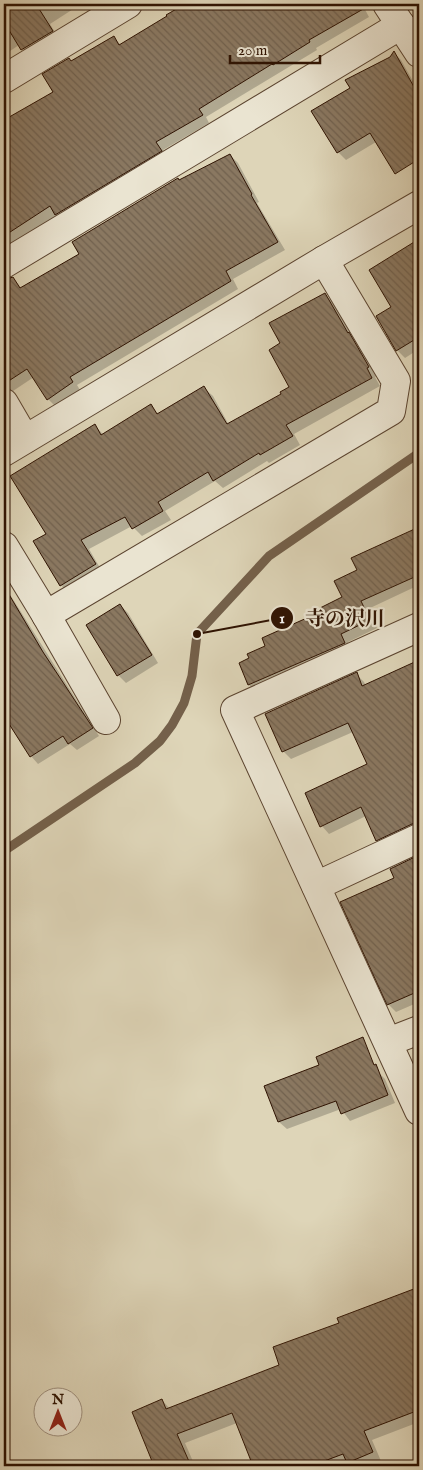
<svg xmlns="http://www.w3.org/2000/svg" width="423" height="1470" font-family="'IM FELL English','Noto Serif JP',serif">
<style>
.shadow{fill:#0003}
.lines{fill:none;stroke-linecap:round;stroke-linejoin:round}
.stream{stroke:#74604a;stroke-width:9}
.building{fill:url(#building-back-hatch);stroke:#2f1302}
.minor-casing{stroke:#5b4430;stroke-width:30}
.minor{stroke:#eae4d1;stroke-width:28}
.leader{fill:none;stroke:#2f1302;stroke-width:2}
.callout-dot{fill:#2f1302;stroke:#eae4d1;stroke-width:2}
.mark-label{font-size:15px;text-anchor:middle;font-weight:bold;fill:#fff}
.callout-label{font-size:20px;text-anchor:middle;font-weight:bold;fill:#2f1302;stroke:#eae4d1;stroke-width:4.5;stroke-linejoin:round;paint-order:stroke}
</style>
<defs>
<pattern id="building-back-hatch" width="6" height="6" patternUnits="userSpaceOnUse" patternTransform="scale(1.25)"><rect width="6" height="6" fill="#8a7861"/><path d="M-1 5l2 2M0 0l6 6M5-1l2 2" fill="none" stroke="#71614e"/></pattern>
</defs>
<rect width="100%" height="100%" fill="#ded5b8"/>
<filter id="stains"><feTurbulence type="fractalNoise" baseFrequency=".004" numOctaves="4"/><feColorMatrix values="0 0 0 0 .2 0 0 0 0 .09 0 0 0 0 .02 0 0 0 .5 -.17"/></filter>
<radialGradient id="worn" r=".72"><stop offset=".6" stop-color="#630" stop-opacity="0"/><stop offset="1" stop-color="#630" stop-opacity=".3"/></radialGradient>
<g class="shadow">
<path d="M4,4H81L50,24L59,39L29,57L19,45L4,55Z"/>
<path d="M187,4H362L369,17L316,48L317,50L206,117L209,123L163,150L168,159L64,222L57,215L6,247L4,244V118L6,121L55,92L72,62L114,38L121,45Z"/>
<path d="M394,53L401,60L418,90L412,93L419,105V129L395,167L376,142L346,160L338,152L351,88L391,58Z"/>
<path d="M230,155L238,163L259,202L257,203L285,250L233,279L238,289L77,385L80,390L56,407L48,399L34,377L4,397V285L14,279L22,289L81,255L180,182Z"/>
<path d="M419,234V349L405,358L397,350L393,308L418,242L415,237Z"/>
<path d="M325,294L333,303L353,338L357,342L377,376L375,377L380,386L294,434L300,445L269,463L267,461L223,488L215,481L165,511L171,520L142,536L132,526L89,549L103,573L69,594L61,585L47,534L95,426L104,435L150,406L159,414L204,388L213,396L229,425L283,394L291,387L282,344Z"/>
<path d="M418,529L419,531V585L368,609L377,628L348,642L352,651L257,693L249,685L240,664L251,658L266,646L344,598L358,570Z"/>
<path d="M4,585L99,736L77,750L70,744L38,764L31,756L4,714Z"/>
<path d="M120,605L128,613L158,663L126,683L118,675Z"/>
<path d="M419,661V832L385,848L378,840L366,816L329,834L322,826L368,764L353,732L291,759L283,751L356,674L364,682L366,686Z"/>
<path d="M419,856V1002L396,1012L388,1004L396,879L391,869Z"/>
<path d="M321,1066L377,1071L385,1079L395,1103L350,1121L341,1109L287,1129L279,1122L266,1086Z"/>
<path d="M419,1288V1422L372,1440L381,1461L369,1466H352L350,1463L342,1466H255L237,1423L185,1443L195,1466H156L133,1413L162,1400L170,1409L281,1366L340,1324L339,1319Z"/>
</g>
<g class="lines">
<path class="stream" d="M4,851L135,763L160,741L172,725L184,703L192,676L197,634L269,556L419,453"/>
</g>
<g class="building">
<path d="M4,4H36L53,31L21,50L4,22Z"/>
<path d="M185,4H372L309,40L310,42L273,65L272,64L199,109L203,115L156,142L162,151L55,215L50,206L4,236V120L53,92L42,74L69,58L71,61L114,36L119,45L167,16L166,15Z"/>
<path d="M394,51L419,96V159L395,174L370,133L337,153L311,111L350,88L345,80L390,57Z"/>
<path d="M230,154L252,194L251,195L278,242L226,271L231,281L70,377L73,382L47,400L27,369L4,384V280L13,277L20,288L79,254L72,242L178,178L179,180Z"/>
<path d="M419,239V337L396,351L376,316L391,307L369,270Z"/>
<path d="M325,293L348,333L349,332L369,367L367,368L372,378L286,425L293,436L260,455L259,453L213,481L208,472L158,502L163,511L132,529L125,517L81,540L96,564L60,586L33,541L46,534L10,476L95,424L101,435L151,404L157,414L204,386L227,424L281,394L280,392L289,387L269,350L280,343L269,323Z"/>
<path d="M419,527V575L361,601L370,620L341,634L345,643L248,685L239,663L249,658L247,654L265,646L262,638L318,613L316,610L342,597L334,581L357,570L351,558Z"/>
<path d="M4,586L43,652L93,728L68,744L63,736L30,757L4,716Z"/>
<path d="M120,604L152,655L117,676L86,625Z"/>
<path d="M419,660V823L412,824L376,841L361,807L320,827L305,793L367,764L348,723L282,752L265,714L357,672L362,686Z"/>
<path d="M419,855V991L387,1005L340,902L394,878L390,869Z"/>
<path d="M363,1037L374,1065L376,1064L388,1095L341,1114L336,1101L278,1122L264,1086L319,1065L316,1057Z"/>
<path d="M419,1287V1410L364,1431L373,1452L347,1463L343,1454L311,1466H253L232,1413L177,1434L191,1466H154L132,1412L162,1399L166,1409L279,1365L273,1347L339,1323L337,1318Z"/>
</g>
<g class="lines">
<defs>
<g id="minor">
<path d="M387,4L419,53"/>
<path d="M4,79L128,4"/>
<path d="M4,264L401,25"/>
<path d="M4,403L25,439"/>
<path d="M4,452L324,260L419,205"/>
<path d="M4,546L46,615L106,720"/>
<path d="M46,615L391,411L396,381L324,260"/>
<path d="M419,627L235,710L419,1111"/>
<path d="M316,886L419,838"/>
<path d="M388,1042L419,1030"/>
</g>
</defs>
<use href="#minor" class="minor-casing"/>
<use href="#minor" class="minor"/>
</g>
<path class="leader" d="M197 634L282 618"/>
<g class="callout-dot">
<circle cx="197" cy="634" r="5"/>
<circle cx="282" cy="618" r="12"/>
</g>
<g class="mark-label">
<text x="282" y="623">1</text>
</g>
<g class="callout-label">
<text x="345" y="625">寺の沢川</text>
</g>
<rect width="423" height="1470" fill="none" stroke="#ded5b8" stroke-width="20"/>
<rect x="5" y="5" width="413" height="1460" fill="none" stroke="#2f1302" stroke-width="2.5"/>
<rect x="10" y="10" width="403" height="1450" fill="none" stroke="#2f1302"/>
<g transform="translate(58 1412)"><circle r="24" fill="#eae4d1" stroke="#9f907e"/>
<path d="M0-4L9 19L0 12L-9 19Z" fill="#8f2418"/>
<text y="-8" font-size="14" font-weight="bold" text-anchor="middle" fill="#2f1302">N</text>
</g>
<path d="M230 55v8h90v-8" fill="none" stroke="#2f1302" stroke-width="2.5"/>
<text x="238" y="55" font-size="15" fill="#2f1302" stroke="#eae4d1" stroke-width="4" paint-order="stroke">20 m</text>
<rect width="100%" height="100%" filter="url(#stains)"/>
<rect width="100%" height="100%" fill="url(#worn)"/>
</svg>
